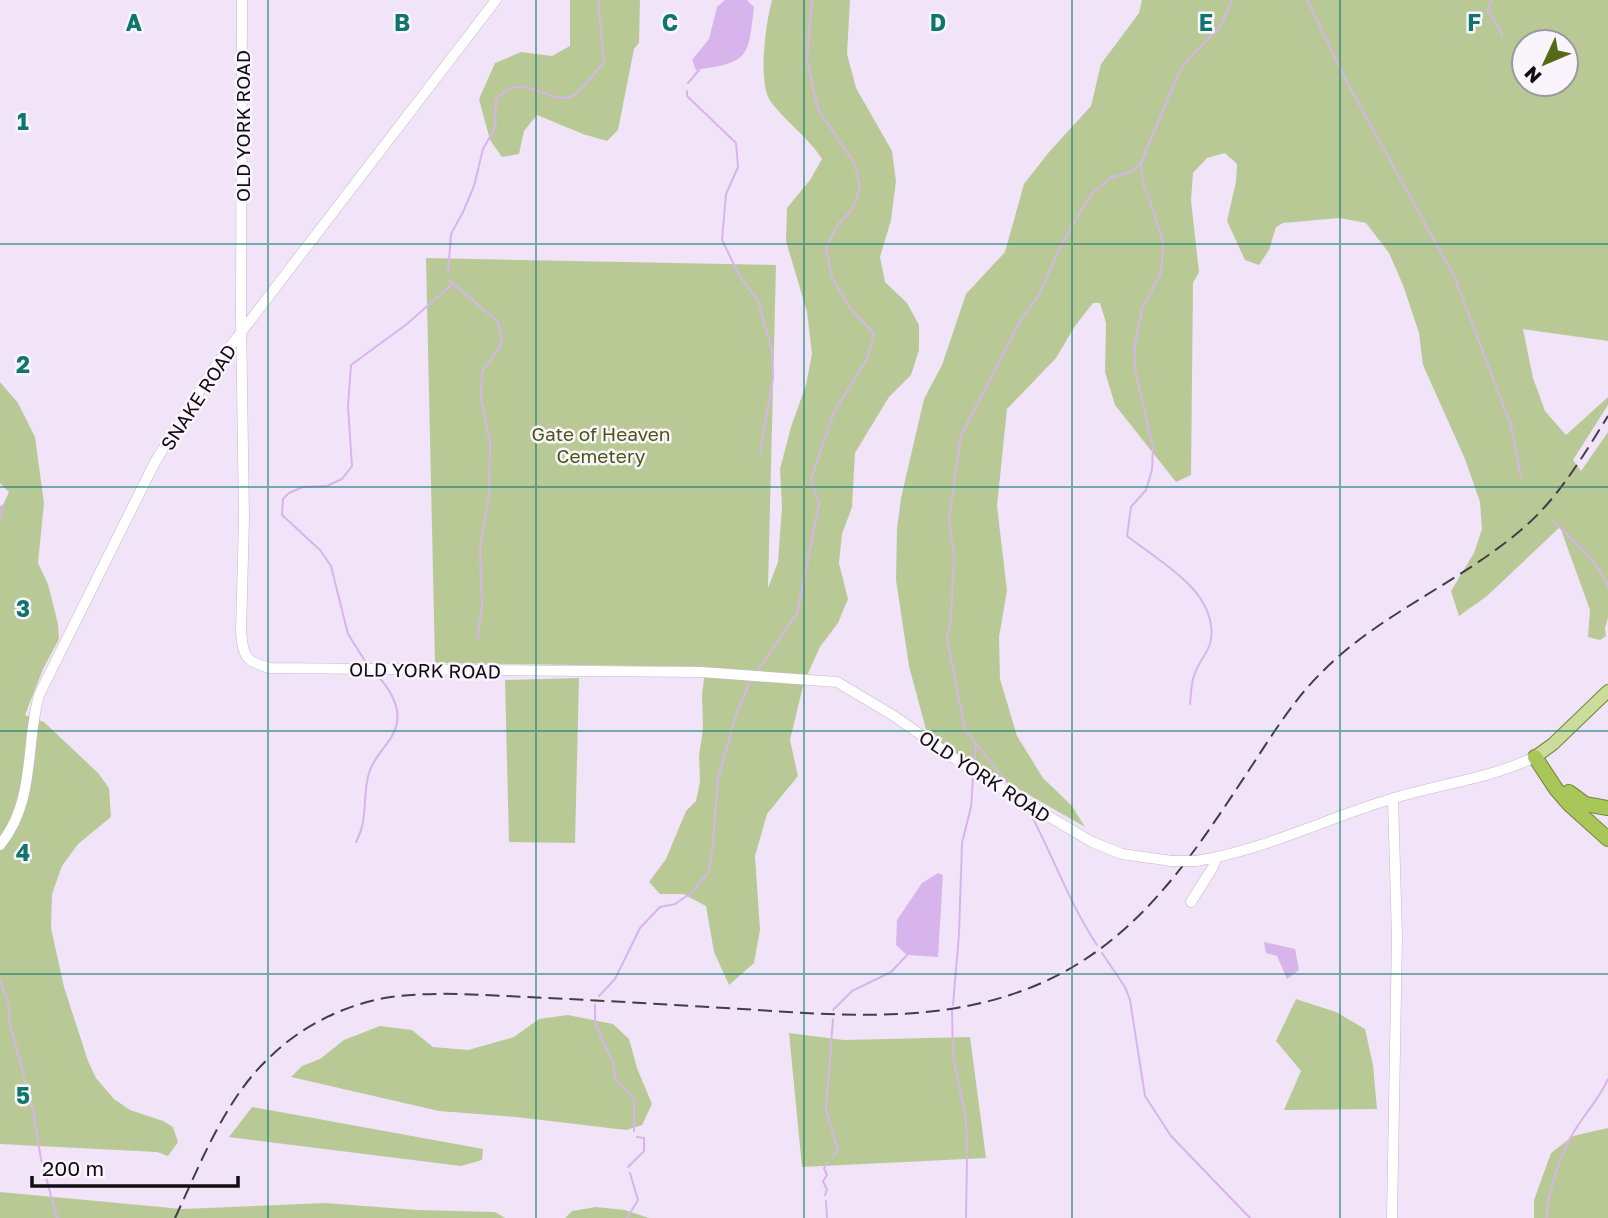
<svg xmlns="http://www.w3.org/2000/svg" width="1608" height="1218" font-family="'Golos Text',sans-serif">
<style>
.green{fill:#b9c996;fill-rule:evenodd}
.water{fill:#d8b4ec}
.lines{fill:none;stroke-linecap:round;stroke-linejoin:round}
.stream{stroke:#d8b4ec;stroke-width:2}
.minor-casing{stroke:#c5b8cc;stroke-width:11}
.major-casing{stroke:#748540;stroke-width:14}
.highway-casing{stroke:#748540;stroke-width:16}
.minor{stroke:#fff;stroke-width:10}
.major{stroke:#cbdd9b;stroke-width:12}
.highway{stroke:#a9c659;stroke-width:14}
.rail{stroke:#433d47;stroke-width:2;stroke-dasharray:14 7;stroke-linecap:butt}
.minor-bridge-casing{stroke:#c5b8cc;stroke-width:11;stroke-linecap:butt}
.minor-bridge{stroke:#fff;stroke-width:10}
.grid{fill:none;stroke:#0f766e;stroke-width:2;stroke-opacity:0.55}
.labels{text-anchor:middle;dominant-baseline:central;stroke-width:5;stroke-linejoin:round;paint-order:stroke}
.street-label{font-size:19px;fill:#110d13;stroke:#faf5fd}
.park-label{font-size:19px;fill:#485813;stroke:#faf5fd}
.grid-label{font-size:23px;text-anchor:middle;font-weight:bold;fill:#0f766e;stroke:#faf5fd;stroke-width:5;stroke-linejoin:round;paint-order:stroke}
</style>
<rect width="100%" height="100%" fill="#f1e4f9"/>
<g class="green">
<path d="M570,0H640L639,43L634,49L618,130L607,141L583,134L537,115L524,131L519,154L502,157L490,140L479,99L495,63L521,52L552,56L570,46Z"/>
<path d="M772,0H850L847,54L856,88L892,151L896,181L891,220L880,257L885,282L907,303L919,325V350L911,375L889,397L855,453L852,507L842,534L839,563L848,599L838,623L820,647L804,682L790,740L798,776L767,814L755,856L760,930L754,963L729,985L714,952L706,906L683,894H660L649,882L666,859L686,811L696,801L700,782L699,756L703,729L702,694L705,671L709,667L435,663L426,258L776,265L768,588L778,562L782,506L780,469L791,427L806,385L812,354L807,312L786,241L787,208L810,180L822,159C808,137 787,123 771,102C757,84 766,22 772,0Z"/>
<path d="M1142,0H1608V341L1523,329L1533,378L1545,411L1566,435L1608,397V405L1573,460L1581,471L1608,432V618L1605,628L1606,636L1600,640L1588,637L1590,610L1560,527L1487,596L1459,616L1451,591L1474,553L1482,529L1480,502L1465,459L1423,365L1419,333L1403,285L1389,253L1366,223L1340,218L1283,223L1276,227L1269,250L1259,265L1245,260L1227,221L1236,182L1237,164L1225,153L1207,158L1193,173L1191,200L1199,272L1193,283L1191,475L1176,482L1115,405L1105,372L1106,323L1100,303H1093L1075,326L1056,358L1007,409L997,506L1007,591L999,637L1000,679L1017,736L1043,778L1072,806L1085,827L928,737L909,666L896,580L897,529L901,498L924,399L942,365L966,294L1005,252L1024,184L1049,152L1091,106L1101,64L1139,13ZM1524,42H1566V84H1524Z"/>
<path d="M0,382L18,403L35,437L44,503L38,563L48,584L58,624L59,639L43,669L25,715L44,722L98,773L109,788L111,817L78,844L62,866L52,894L51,928L64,987L88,1061L96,1078L114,1099L130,1110L163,1121L173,1127L178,1142L168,1156L157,1152L0,1144V506L3,505L9,492L0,483Z"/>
<path d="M579,678L575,843L509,842L505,680Z"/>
<path d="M1296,999L1336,1012L1365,1029L1373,1065L1377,1109L1284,1110L1301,1071L1276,1041Z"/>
<path d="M568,1015L613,1024L629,1039L637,1068L652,1104L642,1125L626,1130L516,1117L439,1111L291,1077L302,1066L320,1059L344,1040L380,1026L412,1030L433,1047L468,1050L514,1037L539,1019Z"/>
<path d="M789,1033L844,1040L970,1037L986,1158L802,1167Z"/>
<path d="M252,1107L483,1149L482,1160L461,1166L229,1137Z"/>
<path d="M1608,1128V1218H1534V1200L1551,1153L1573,1136Z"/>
<path d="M0,1192L182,1209L325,1203L417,1210L495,1212L505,1218H0Z"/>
<path d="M596,1207L625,1210L649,1218H565L572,1211Z"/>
</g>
<g class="water">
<path d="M725,0H747L754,7C748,59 749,62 696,70L692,60L709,39L717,7Z"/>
<path d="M938,873L943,875L938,957L907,955L896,945L897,920L922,883Z"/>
<path d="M1264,942L1295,949L1299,970L1287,979L1277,956L1266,953Z"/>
</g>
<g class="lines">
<g class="stream">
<path d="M1307,0L1350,88L1455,278L1511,426L1521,477"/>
<path d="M1492,0L1487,10L1499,27L1502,36"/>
<path d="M688,83L699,70"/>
<path d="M687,91V96L736,143L738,167L726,194L722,240L740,277L758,301L772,351L773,379L760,453"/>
<path d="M1141,164L1143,185L1148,194L1163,242L1161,273L1142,309L1134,350L1135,369L1153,448L1152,470L1146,490L1131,507L1127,536C1160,562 1217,591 1211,639C1210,651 1199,661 1195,673C1191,682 1191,694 1190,704"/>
<path d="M448,273L451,234L463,212L474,186L483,149L495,128L496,99C527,67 548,109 574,95C583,90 597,70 604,62L598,0"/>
<path d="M449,280L498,322L502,338L499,348L482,372L481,398L490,443L489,494L480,550L482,603L478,637"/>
<path d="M0,519L3,505"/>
<path d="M1554,522C1574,541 1598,561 1608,587"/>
<path d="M367,664L348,634L331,566L320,550L282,515L283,499L289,493L303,487L327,486L342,479L352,466L348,407L351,365L407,324L452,284"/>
<path d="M758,670L797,613L819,504L811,479L834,412L867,359L874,334L850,308L832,278L826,247L839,223L852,210L860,188L855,164L819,111L813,88L807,59L812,0"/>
<path d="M974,765L976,744"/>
<path d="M1013,790L965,730L947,638L951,617L954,558L949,518L961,435L1022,318L1039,295L1060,248L1081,210L1093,193L1110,178L1131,172L1141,163L1178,74L1188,59L1221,26L1232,0"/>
<path d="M1028,809C1052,853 1069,903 1097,945"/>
<path d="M356,842C359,836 362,829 363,822C366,806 364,789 369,773C373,757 388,746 394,732C404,711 390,689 376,674"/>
<path d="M1102,953L1125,987L1130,1000L1145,1096L1171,1136L1250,1218"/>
<path d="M0,979L8,1002L10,1024L33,1111L41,1159L57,1218"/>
<path d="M599,996L615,979L640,928L660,907L675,904L691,893L708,873L712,852L718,779L735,718L750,681"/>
<path d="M595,1005V1023L613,1063L616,1080L634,1099V1131"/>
<path d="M953,1005L959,934L962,843L971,807L973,778"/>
<path d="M833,1010L852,991L891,972L907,955"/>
<path d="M952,1010L953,1056L966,1120L967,1151"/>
<path d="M833,1019L826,1110L838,1150L833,1156"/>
<path d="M628,1167L644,1151V1138L637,1137"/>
<path d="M825,1195L827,1190L823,1181L827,1175L824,1168L828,1162"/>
<path d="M826,1201L827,1218"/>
<path d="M627,1218L638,1200L630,1173"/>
<path d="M966,1218L967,1156"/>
<path d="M1547,1218C1546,1196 1563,1148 1575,1130C1586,1112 1600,1098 1608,1079"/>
</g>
<defs>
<g id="minor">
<path d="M242,0L241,316L244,519L241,631C243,656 245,662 270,668L701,672L837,682L894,716L974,772L1092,842L1122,854L1172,861"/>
<path d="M0,845C36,801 25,746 39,695L155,462L216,365L496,0"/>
<path d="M1196,861C1262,851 1327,818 1391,799C1439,784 1489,779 1535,757"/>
<path d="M1191,902L1213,867L1216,858"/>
<path d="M1392,1218L1397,937L1393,798"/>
</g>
<path id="major" d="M1535,757L1553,744L1608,691"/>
<g id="highway">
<path d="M1535,757L1556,789L1569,804L1608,839"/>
<path d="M1569,792L1585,804L1608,808"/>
</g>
</defs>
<use href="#minor" class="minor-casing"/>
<use href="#major" class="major-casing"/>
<use href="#highway" class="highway-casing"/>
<use href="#minor" class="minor"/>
<use href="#major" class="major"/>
<use href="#highway" class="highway"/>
<path class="rail" d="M175,1218C201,1163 225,1098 271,1056C303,1025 346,1004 391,997C435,991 481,995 526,997C598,1000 670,1005 742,1009C832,1015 923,1023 1010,995C1130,956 1187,864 1253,764C1274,732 1295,698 1323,671C1381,613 1459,583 1521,530C1558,499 1583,456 1608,416"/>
<defs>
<path id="minor-bridge" d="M1172,861H1196"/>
</defs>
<use href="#minor-bridge" class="minor-bridge-casing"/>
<use href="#minor-bridge" class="minor-bridge"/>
</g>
<path class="grid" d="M268,0V1218M536,0V1218M804,0V1218M1072,0V1218M1340,0V1218M0,244H1608M0,487H1608M0,731H1608M0,974H1608"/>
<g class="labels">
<g class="street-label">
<text transform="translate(242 126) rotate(-90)">OLD YORK ROAD</text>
<text transform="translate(198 397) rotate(-57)">SNAKE ROAD</text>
<text transform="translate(425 670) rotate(1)">OLD YORK ROAD</text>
<text transform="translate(985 776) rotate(33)">OLD YORK ROAD</text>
</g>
<g class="park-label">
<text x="601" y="433">Gate of Heaven<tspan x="601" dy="22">Cemetery</tspan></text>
</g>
</g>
<g class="grid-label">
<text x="134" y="31">A</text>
<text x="402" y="31">B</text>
<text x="670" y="31">C</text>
<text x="938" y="31">D</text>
<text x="1206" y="31">E</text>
<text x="1474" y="31">F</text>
<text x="23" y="130">1</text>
<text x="23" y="373">2</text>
<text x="23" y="617">3</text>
<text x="23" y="861">4</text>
<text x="23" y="1104">5</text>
</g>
<g transform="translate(1545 63) rotate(226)"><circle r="33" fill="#faf5fd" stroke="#9d989f" stroke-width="2"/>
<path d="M0-5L12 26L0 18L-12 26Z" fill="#566916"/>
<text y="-10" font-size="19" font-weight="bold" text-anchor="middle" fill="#110d13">N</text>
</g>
<path d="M32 1176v10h206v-10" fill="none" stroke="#110d13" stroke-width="3.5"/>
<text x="42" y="1176" font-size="21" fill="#110d13" stroke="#faf5fd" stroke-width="5" paint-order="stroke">200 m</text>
</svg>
